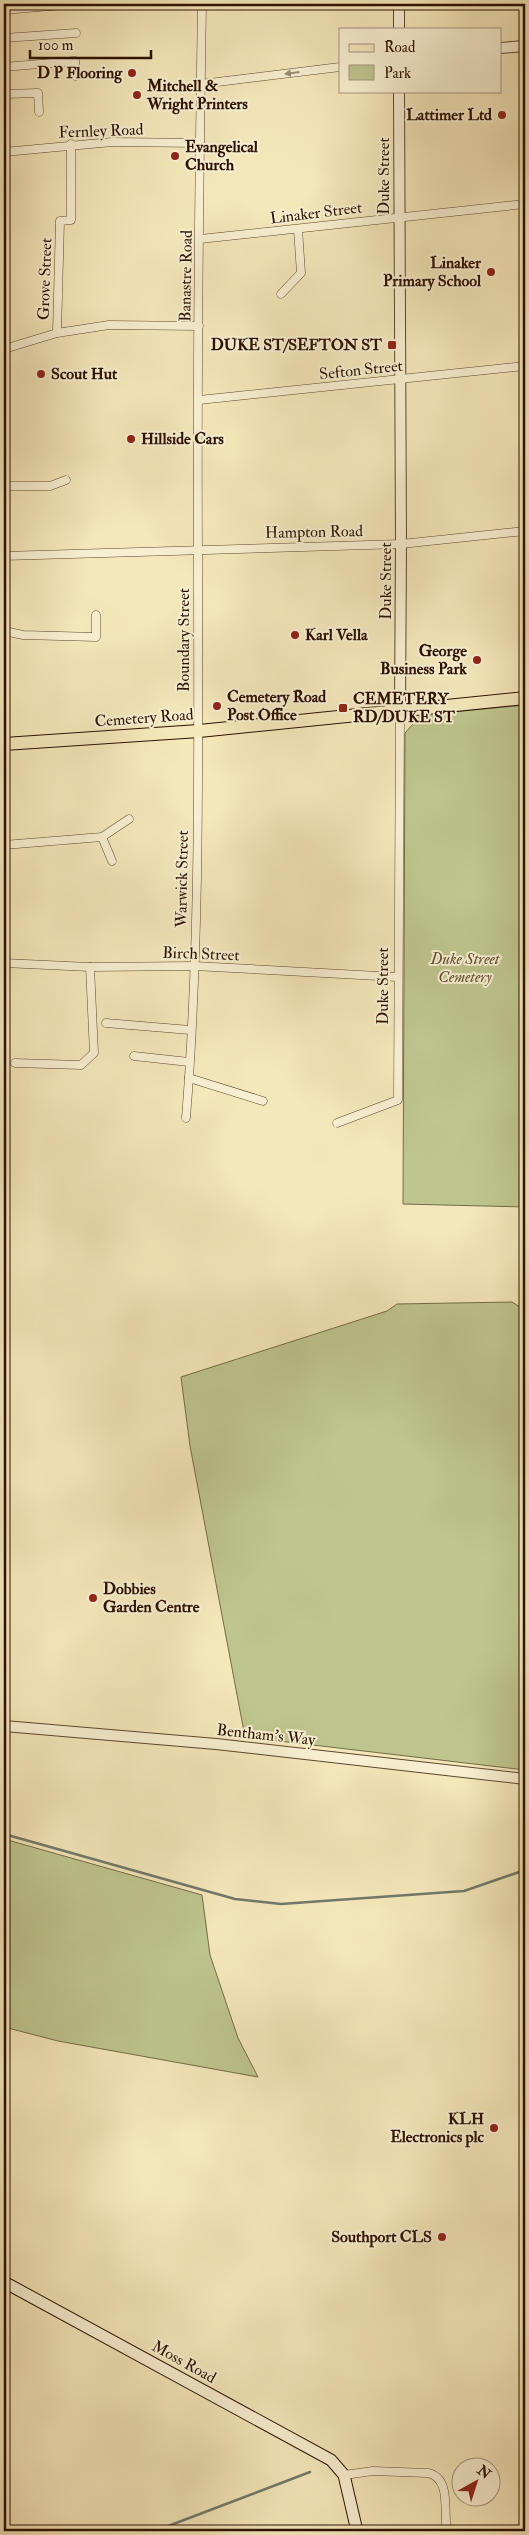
<svg xmlns="http://www.w3.org/2000/svg" width="529" height="2535" font-family="'IM FELL Double Pica',serif">
<style>
.green{fill:#bec58e;stroke:#756b47}
.lines{fill:none;stroke-linecap:round;stroke-linejoin:round}
.stream{stroke:#6f796b;stroke-width:2.5}
.minor-casing{stroke:#5e462e;stroke-width:9}
.tertiary-casing{stroke:#5e462e;stroke-width:12}
.secondary-casing{stroke:#2c1100;stroke-width:13}
.primary-casing{stroke:#2c1100;stroke-width:14}
.minor{stroke:#f8efd2;stroke-width:8}
.tertiary{stroke:#f8efd2;stroke-width:10}
.secondary{stroke:#f8efd2;stroke-width:11}
.primary{stroke:#f4e7ba;stroke-width:12}
.oneway{fill:#9c8b74}
.poi-dot{fill:#8f2418;stroke:#f8efd2;stroke-width:2}
.labels{text-anchor:middle;dominant-baseline:central;stroke-width:4;stroke-linejoin:round;paint-order:stroke}
.poi-label{font-size:16px;font-weight:bold;fill:#2c1100;stroke:#f8efd2;text-anchor:start}
.street-label{font-size:16px;fill:#2c1100;stroke:#f8efd2}
.park-label{font-size:16px;font-style:italic;fill:#5f5032;stroke:#f8efd2}
</style>
<rect width="100%" height="100%" fill="#f4e7ba"/>
<filter id="stains"><feTurbulence type="fractalNoise" baseFrequency=".004" numOctaves="4"/><feColorMatrix values="0 0 0 0 .2 0 0 0 0 .09 0 0 0 0 .02 0 0 0 .5 -.17"/></filter>
<radialGradient id="worn" r=".72"><stop offset=".6" stop-color="#630" stop-opacity="0"/><stop offset="1" stop-color="#630" stop-opacity=".3"/></radialGradient>
<g class="green">
<path d="M525,705V1207L403,1204L405,733L421,715Z"/>
<path d="M512,1302L525,1310V1770L245,1737L190,1446L181,1377L387,1311L397,1304Z"/>
<path d="M4,1839L202,1895L210,1955L238,2038L258,2077L58,2041L4,2027Z"/>
</g>
<g class="lines">
<g class="stream">
<path d="M4,1834L235,1899L281,1904L464,1891L525,1870"/>
<path d="M155,2531L310,2472"/>
</g>
<defs>
<g id="minor">
<path d="M4,10L74,4"/>
<path d="M4,38L76,33"/>
<path d="M4,67L75,61L76,76"/>
<path d="M201,84L340,67"/>
<path d="M4,94L38,93L39,112"/>
<path d="M4,152L112,142L200,143"/>
<path d="M200,239L525,204"/>
<path d="M281,294L301,273L298,229"/>
<path d="M57,333L60,221L71,220V144"/>
<path d="M4,349L57,333L109,325L199,326"/>
<path d="M199,400L525,366"/>
<path d="M4,486H50L66,480"/>
<path d="M4,556L401,544L525,531"/>
<path d="M4,631L23,635L96,637V615"/>
<path d="M102,837L112,861"/>
<path d="M4,845L102,837L129,819"/>
<path d="M4,963L90,967L194,966L397,977"/>
<path d="M106,1023L190,1030"/>
<path d="M134,1056L189,1062"/>
<path d="M15,1063L81,1065L94,1053L90,967"/>
<path d="M189,1078L263,1101"/>
<path d="M186,1118C201,931 198,741 198,553C197,370 199,187 202,4"/>
<path d="M337,1123L398,1100L400,712"/>
<path d="M344,2475L373,2471L428,2473C452,2478 443,2513 447,2531"/>
</g>
<g id="tertiary">
<path d="M399,29V4"/>
<path d="M500,48L525,46"/>
<path d="M399,91L401,544L400,712"/>
<path d="M4,1726L216,1744L525,1779"/>
</g>
<path id="secondary" d="M4,2282L331,2460L344,2475L357,2531"/>
<path id="primary" d="M4,744L199,731L525,698"/>
</defs>
<use href="#minor" class="minor-casing"/>
<use href="#tertiary" class="tertiary-casing"/>
<use href="#secondary" class="secondary-casing"/>
<use href="#primary" class="primary-casing"/>
<use href="#minor" class="minor"/>
<use href="#tertiary" class="tertiary"/>
<use href="#secondary" class="secondary"/>
<use href="#primary" class="primary"/>
</g>
<defs><path id="oneway-solid" d="M-6-.8H1V-3.2L6.5 0L1 3.2V.8H-6Z" transform="scale(1.25)"/></defs>
<use class="oneway" href="#oneway-solid" transform="translate(292 73) rotate(173)"/>
<g class="poi-dot">
<circle cx="132" cy="73" r="5"/>
<circle cx="137" cy="95" r="5"/>
<circle cx="502" cy="115" r="5"/>
<circle cx="175" cy="156" r="5"/>
<circle cx="491" cy="272" r="5"/>
<rect x="387" y="340" width="10" height="10" rx="2.5"/>
<circle cx="41" cy="374" r="5"/>
<circle cx="131" cy="439" r="5"/>
<circle cx="295" cy="635" r="5"/>
<circle cx="477" cy="660" r="5"/>
<circle cx="217" cy="706" r="5"/>
<rect x="338" y="703" width="10" height="10" rx="2.5"/>
<circle cx="93" cy="1598" r="5"/>
<circle cx="494" cy="2128" r="5"/>
<circle cx="442" cy="2237" r="5"/>
</g>
<g class="labels">
<g class="poi-label">
<text x="122" y="73" text-anchor="end">D P Flooring</text>
<text x="147" y="86">Mitchell &amp;<tspan x="147" dy="18">Wright Printers</tspan></text>
<text x="492" y="115" text-anchor="end">Lattimer Ltd</text>
<text x="185" y="147">Evangelical<tspan x="185" dy="18">Church</tspan></text>
<text x="481" y="263" text-anchor="end">Linaker<tspan x="481" dy="18">Primary School</tspan></text>
<text x="382" y="345" text-anchor="end">DUKE ST/SEFTON ST</text>
<text x="51" y="374">Scout Hut</text>
<text x="141" y="439">Hillside Cars</text>
<text x="305" y="635">Karl Vella</text>
<text x="467" y="651" text-anchor="end">George<tspan x="467" dy="18">Business Park</tspan></text>
<text x="227" y="697">Cemetery Road<tspan x="227" dy="18">Post Office</tspan></text>
<text x="353" y="699">CEMETERY<tspan x="353" dy="18">RD/DUKE ST</tspan></text>
<text x="103" y="1589">Dobbies<tspan x="103" dy="18">Garden Centre</tspan></text>
<text x="484" y="2119" text-anchor="end">KLH<tspan x="484" dy="18">Electronics plc</tspan></text>
<text x="432" y="2237" text-anchor="end">Southport CLS</text>
</g>
<g class="street-label">
<text transform="translate(101 131) rotate(-2)">Fernley Road</text>
<text transform="translate(384 176) rotate(-90)">Duke Street</text>
<text transform="translate(316 213) rotate(-7)">Linaker Street</text>
<text transform="translate(186 276) rotate(-89)">Banastre Road</text>
<text transform="translate(45 279) rotate(-88)">Grove Street</text>
<text transform="translate(361 370) rotate(-6)">Sefton Street</text>
<text transform="translate(314 532) rotate(-1)">Hampton Road</text>
<text transform="translate(386 581) rotate(-90)">Duke Street</text>
<text transform="translate(184 640) rotate(-90)">Boundary Street</text>
<text transform="translate(144 718) rotate(-4)">Cemetery Road</text>
<text transform="translate(182 879) rotate(-89)">Warwick Street</text>
<text transform="translate(201 954) rotate(2)">Birch Street</text>
<text transform="translate(383 986) rotate(-90)">Duke Street</text>
<text transform="translate(266 1735) rotate(6)">Bentham's Way</text>
<text transform="translate(184 2362) rotate(29)">Moss Road</text>
</g>
<g class="park-label">
<text x="465" y="959">Duke Street<tspan x="465" dy="18">Cemetery</tspan></text>
</g>
</g>
<rect width="529" height="2535" fill="none" stroke="#f4e7ba" stroke-width="20"/>
<rect x="5" y="5" width="519" height="2525" fill="none" stroke="#2c1100" stroke-width="2.5"/>
<rect x="10" y="10" width="509" height="2515" fill="none" stroke="#2c1100"/>
<rect x="339" y="28" width="162" height="65" fill="#f8efd2" stroke="#a6967e"/>
<rect x="349" y="44" width="25" height="8" fill="#f4e7ba" stroke="#a6967e"/>
<text x="384" y="52" font-size="15" fill="#2c1100">Road</text>
<rect x="349" y="65" width="25" height="15" fill="#bec58e" stroke="#a6967e"/>
<text x="384" y="78" font-size="15" fill="#2c1100">Park</text>
<g transform="translate(476 2482) rotate(39)"><circle r="24" fill="#f8efd2" stroke="#a6967e"/>
<path d="M0-4L9 19L0 12L-9 19Z" fill="#8f2418"/>
<text y="-8" font-size="14" font-weight="bold" text-anchor="middle" fill="#2c1100">N</text>
</g>
<path d="M30 50v8h121v-8" fill="none" stroke="#2c1100" stroke-width="2.5"/>
<text x="38" y="50" font-size="15" fill="#2c1100" stroke="#f8efd2" stroke-width="4" paint-order="stroke">100 m</text>
<rect width="100%" height="100%" filter="url(#stains)"/>
<rect width="100%" height="100%" fill="url(#worn)"/>
</svg>
